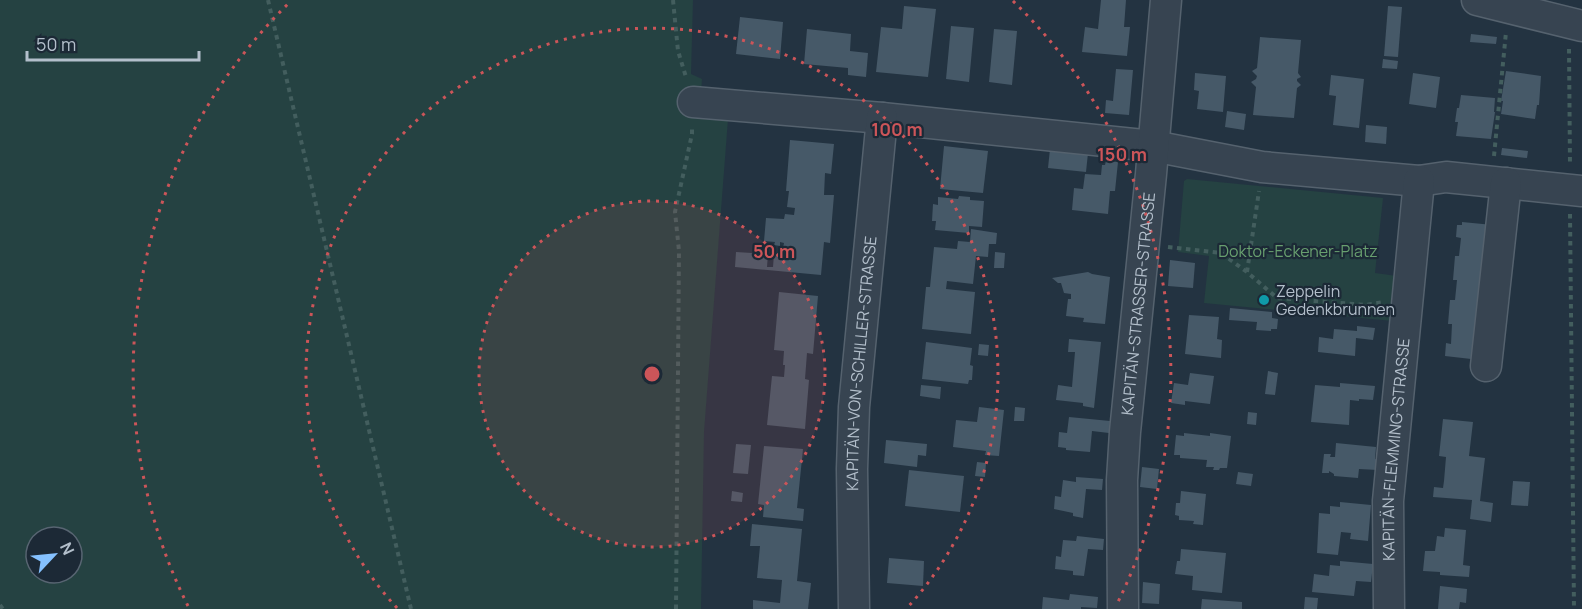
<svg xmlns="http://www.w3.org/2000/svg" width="1582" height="609" font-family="Manrope,sans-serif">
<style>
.green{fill:#254242;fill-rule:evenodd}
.building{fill:#465968}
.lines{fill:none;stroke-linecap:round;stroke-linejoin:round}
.minor-casing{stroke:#55626e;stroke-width:33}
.path{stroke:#435e5e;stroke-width:4;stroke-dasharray:4.5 4.5;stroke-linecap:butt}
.minor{stroke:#374451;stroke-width:30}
.ring{fill:none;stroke:#cc5559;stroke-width:3;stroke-dasharray:3 6}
.culture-dot{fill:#0f9aa8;stroke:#1c2936;stroke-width:2}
.labels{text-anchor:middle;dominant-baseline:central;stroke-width:4.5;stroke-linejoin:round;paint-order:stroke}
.park-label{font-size:16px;fill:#689f6f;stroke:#1c2936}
.poi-label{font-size:16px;fill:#b3bfcb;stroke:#1c2936;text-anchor:start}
.street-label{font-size:16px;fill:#b3bfcb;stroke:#1c2936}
.centre{fill:#cc5559;stroke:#1c2936;stroke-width:3}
.ring-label{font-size:18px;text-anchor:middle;font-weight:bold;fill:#cc5559;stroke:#1c2936;stroke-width:4.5;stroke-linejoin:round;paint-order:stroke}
</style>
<rect width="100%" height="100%" fill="#233341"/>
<g class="green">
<path d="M0,0H693L691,74L702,79L699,118L728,119L704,432L701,609H0ZM36,537H72V573H36Z"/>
<path d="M1187,179L1383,198L1375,273L1397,276L1393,321L1204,303L1209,256L1178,252L1184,181Z"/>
</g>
<g class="building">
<path d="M1101,0H1126L1124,27H1130L1127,56L1082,52L1085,27L1098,29Z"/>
<path d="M904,6L936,9L928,77L876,72L881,27L902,29Z"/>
<path d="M1388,6L1402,7L1398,57L1384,56Z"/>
<path d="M740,17L783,22L780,59L736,54Z"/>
<path d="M951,26L974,28L969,82L946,79Z"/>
<path d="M807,29L851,34L850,51L868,53L866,77L848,75V68L804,64Z"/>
<path d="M994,29L1017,31L1012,85L989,82Z"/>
<path d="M1471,34L1497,37L1496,44L1470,42Z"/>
<path d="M1260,37L1301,40L1298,73L1301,77L1297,79V81L1301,85L1297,88L1294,118L1253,115L1256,87L1251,82L1256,79L1257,76L1252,71L1257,68Z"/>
<path d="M1383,59L1398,61L1397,69L1382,68Z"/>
<path d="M1116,69L1133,70L1129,115L1105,113L1106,100L1113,101Z"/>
<path d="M1506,71L1541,76L1539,105H1537L1535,119L1501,114L1503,101H1501Z"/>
<path d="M1195,73L1226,76L1223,112L1197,109L1199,91L1194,90Z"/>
<path d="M1413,73L1440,77L1436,108L1409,104Z"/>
<path d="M1331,75L1364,79L1359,128L1333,125L1336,96L1329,95Z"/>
<path d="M1461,95L1495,98L1494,112H1495L1491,139L1456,136L1458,122H1455L1457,108H1459Z"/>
<path d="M1227,111L1246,114L1244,130L1225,127Z"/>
<path d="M1366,125L1387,127L1386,144L1365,142Z"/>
<path d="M790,140L834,144L831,174L825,173L824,195H834L830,243L824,242L821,275L735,267L736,252L768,254L767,267H773L774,254L782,255L784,243L780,242V246L774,245L775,242L764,241L766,218L784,219L785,214L794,215L795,208L787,207L789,191H786Z"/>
<path d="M944,146L988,151L983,193L940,189Z"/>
<path d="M1502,148L1528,151L1527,158L1501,155Z"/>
<path d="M1050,149L1088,153L1086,172L1048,168Z"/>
<path d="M1106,161L1118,162L1115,191H1110L1108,214L1072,210L1074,188L1083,189L1085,174L1101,175L1102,165H1105Z"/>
<path d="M959,196L970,197V200L984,201L982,227L969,226V233L935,230L936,221H932L933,204L938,205V197L958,199Z"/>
<path d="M1462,222L1493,225L1480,360L1445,356L1446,343L1451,344L1452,324H1448L1450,300H1455L1457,280H1453L1455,256H1459L1461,238L1456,237L1457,225H1462Z"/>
<path d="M971,229L997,233L996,244H989L988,257L976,256L973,284L947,281L946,289L975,292L971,334L922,329L926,287H930L934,247L957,249L958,241L970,242Z"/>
<path d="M995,252L1005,253L1004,268H994Z"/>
<path d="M1170,260L1195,263L1193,288L1168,286Z"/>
<path d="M1088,272L1092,274L1110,277L1105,324L1083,322L1084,318L1066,316L1068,299H1071V294L1064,293L1061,283H1058L1052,278Z"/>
<path d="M779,292L818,296L813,354L807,353L805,379L809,380L805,429L767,425L772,376L784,377L785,365H783L784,351L774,350Z"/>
<path d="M1230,308L1272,312V318L1278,319L1277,329H1271V331L1256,330L1257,322L1229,320Z"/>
<path d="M1189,315L1219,317L1217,339L1222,340L1221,358L1185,354Z"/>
<path d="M1357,326L1375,328L1373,340L1356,338L1355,356L1318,352L1319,337L1333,339L1334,329L1357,331Z"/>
<path d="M1069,339L1101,342L1094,408L1083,406V403L1056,400L1058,385L1072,387L1075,352H1068Z"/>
<path d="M926,342L972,348L970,365L973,366L972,380H969L968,384L922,379Z"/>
<path d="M979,344L989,345L988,356L978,355Z"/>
<path d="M1268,371L1278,373L1275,395L1265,394Z"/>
<path d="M1190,373L1214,376L1210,404L1185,401V405L1171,403L1174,383L1188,385Z"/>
<path d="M1340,383L1375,386L1373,400L1359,399V401L1350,400L1349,425L1311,422L1315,385L1340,387Z"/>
<path d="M921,385L941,387L940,399L920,396Z"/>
<path d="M979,407L1004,410L999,456L985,455L986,451L953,447L956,420L977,422Z"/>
<path d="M1015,407L1025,408L1024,421H1014Z"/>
<path d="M1248,412L1257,413L1256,425L1247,424Z"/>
<path d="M1069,417L1110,421L1109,433L1092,431L1090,452L1066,450V448L1058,447L1059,432L1067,433Z"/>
<path d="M1443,419L1473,422L1469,456L1485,458L1480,501L1493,503L1491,522L1470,519L1472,500L1433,497L1434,487L1443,488L1444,481L1446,457L1439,456Z"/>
<path d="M1184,433L1210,436V433L1231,436L1227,468H1220L1219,470H1213L1214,467H1206L1207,460L1180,458V455H1174L1176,435L1184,436Z"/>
<path d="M886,440L927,444L926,456L918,455L917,467L884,463Z"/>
<path d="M1336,443L1376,447L1375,459L1379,460L1378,470L1359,469L1358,478L1334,476V474L1329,471V473H1322L1324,454H1331L1330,457H1335Z"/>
<path d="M736,444L751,445L748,474L733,473Z"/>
<path d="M764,446L803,449L797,508L804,509L803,521L763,517L764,505L758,504Z"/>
<path d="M977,462L986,463L985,477L975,476Z"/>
<path d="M1142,467L1159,469L1157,489L1140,487Z"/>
<path d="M909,470L964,476L960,512L905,506Z"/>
<path d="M1238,472L1253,474L1251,486L1236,484Z"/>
<path d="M1076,477L1103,479L1102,490L1086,489L1083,518L1073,516V513L1054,509L1055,496L1061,497L1063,480L1076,482Z"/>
<path d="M1513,481L1530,482L1528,506L1511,505Z"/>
<path d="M732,491L743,493L742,502L731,501Z"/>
<path d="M1181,491L1206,494L1203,525L1193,524L1194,521L1179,520V516L1175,515L1176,503H1180Z"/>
<path d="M1340,502L1371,505L1368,541L1350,539L1351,533L1341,532L1338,555L1317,553L1319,513L1330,514V506L1340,507Z"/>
<path d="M752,524L802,529L797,581L811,583L808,609H753V600L780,603L782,580L757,578L760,546H750Z"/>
<path d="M1445,528L1466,530L1463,565L1470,566L1469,577L1440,575V572L1423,571L1425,551H1435L1437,536L1444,537Z"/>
<path d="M1077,536L1104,539L1103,550L1088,549L1084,576L1073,575V571L1055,569L1056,556L1061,557L1063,540L1076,541Z"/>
<path d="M1181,549L1226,553L1222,593L1192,590L1193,576L1175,574L1177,561H1180Z"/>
<path d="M889,558L924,561L923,586L887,583Z"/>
<path d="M1340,561L1373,564L1371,582L1356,581L1354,596L1312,592L1314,574L1329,576L1330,565L1340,566Z"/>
<path d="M1143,582L1160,584L1159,604L1142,603Z"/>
<path d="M1440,586L1467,589L1466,603L1460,602L1459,609H1438Z"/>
<path d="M1070,594L1098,597L1097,608L1081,607V609H1042L1043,597L1069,600Z"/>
<path d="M1305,597L1318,598L1317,609H1304Z"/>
<path d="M1202,599L1242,602V609H1201Z"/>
</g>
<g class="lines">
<defs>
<g id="minor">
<path d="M1477,0L1582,26"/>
<path d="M693,102L882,118L1153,146L1262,167L1419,181L1446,177L1582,191"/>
<path d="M1486,366L1506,183"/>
<path id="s1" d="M854,609L852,469L854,407L882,118"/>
<path id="s2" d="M1123,609L1122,480L1125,432L1151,174L1166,0"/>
<path id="s3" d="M1389,609L1388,501L1419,181"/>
</g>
</defs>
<use href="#minor" class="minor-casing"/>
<g class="path">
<path d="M268,0L411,609"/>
<path d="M673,0L678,51L686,77"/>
<path d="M1569,49L1570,164"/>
<path d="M1494,156L1506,32"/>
<path d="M1570,214L1574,609"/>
<path d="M1168,247L1221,253L1247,272L1277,298L1366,305L1383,302"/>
<path d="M1247,272L1259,191"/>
<path d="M0,605L3,609"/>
<path d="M676,609L679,251L675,212L692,134V126"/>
</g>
<use href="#minor" class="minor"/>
</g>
<circle cx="652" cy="374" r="173" fill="#cc5559" fill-opacity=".12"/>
<g class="ring">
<circle cx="652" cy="374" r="173"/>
<path d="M397 608A346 346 0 1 1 907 608"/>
<path d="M188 606A519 519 0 0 1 291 1M1013 1A519 519 0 0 1 1116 606"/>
</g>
<circle class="culture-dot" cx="1264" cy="300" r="6"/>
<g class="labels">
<g class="park-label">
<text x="1298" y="251">Doktor-Eckener-Platz</text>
</g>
<g class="poi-label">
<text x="1276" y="291">Zeppelin<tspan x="1276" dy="18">Gedenkbrunnen</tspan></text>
</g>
<g class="street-label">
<text stroke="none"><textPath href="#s2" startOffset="306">KAPITÄN-STRASSER-STRASSE</textPath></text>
<text stroke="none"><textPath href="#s1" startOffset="246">KAPITÄN-VON-SCHILLER-STRASSE</textPath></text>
<text stroke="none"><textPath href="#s3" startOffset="160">KAPITÄN-FLEMMING-STRASSE</textPath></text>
</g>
</g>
<circle cx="652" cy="374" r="9" class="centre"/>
<g class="ring-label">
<text x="897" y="136">100 m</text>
<text x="1122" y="161">150 m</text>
<text x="774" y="258">50 m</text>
</g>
<g transform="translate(54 555) rotate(64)"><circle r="28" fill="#1c2936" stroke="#586572" stroke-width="1.5"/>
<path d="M0-4.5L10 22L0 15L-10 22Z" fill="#85c1ff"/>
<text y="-9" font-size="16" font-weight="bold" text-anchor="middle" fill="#b3bfcb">N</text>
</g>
<path d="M27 51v9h172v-9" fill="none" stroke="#b3bfcb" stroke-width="3"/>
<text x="36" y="51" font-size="18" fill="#b3bfcb" stroke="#1c2936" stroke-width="4.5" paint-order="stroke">50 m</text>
</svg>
